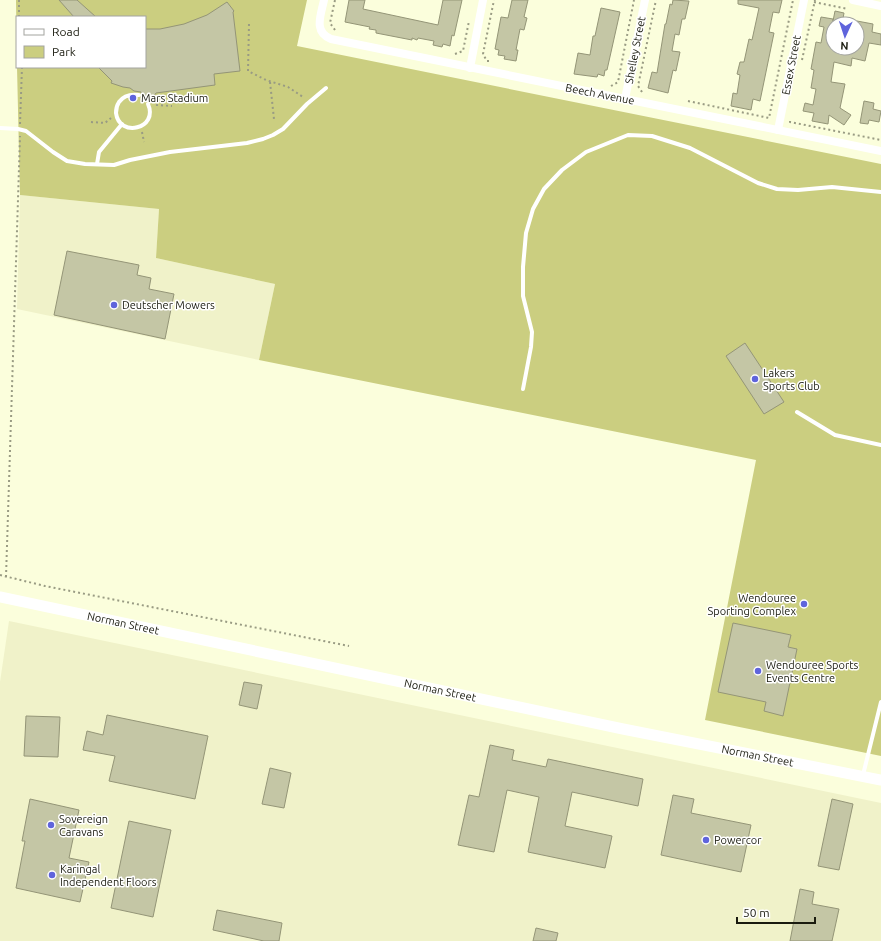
<svg xmlns="http://www.w3.org/2000/svg" width="881" height="941" font-family="Ubuntu,sans-serif">
<style>
.built{fill:#f0f2c9}
.green{fill:#cbce80}
.building{fill:#c4c6a5;stroke:#949577}
.lines{fill:none;stroke-linecap:round;stroke-linejoin:round}
.path{stroke:#999b83;stroke-width:2;stroke-dasharray:2 3;stroke-linecap:butt}
.service{stroke:#fff;stroke-width:4}
.minor{stroke:#fff;stroke-width:8}
.secondary{stroke:#fff;stroke-width:11}
.poi-dot{fill:#5f64dc;stroke:#fff;stroke-width:1.5}
.labels{text-anchor:middle;dominant-baseline:central;stroke-width:3;stroke-linejoin:round;paint-order:stroke}
.street-label{font-size:11px;fill:#1a1b0f;stroke:#fff}
.poi-label{font-size:11px;fill:#1a1b0f;stroke:#fff;text-anchor:start}
</style>
<rect width="100%" height="100%" fill="#fbfedc"/>
<g class="built">
<path d="M20,195L159,209L156,258L275,284L259,360L17,309Z"/>
<path d="M9,621L881,803V941H0V682Z"/>
</g>
<path class="green" d="M16,0H307L297,46L881,164V756L705,720L756,460L259,360L275,284L156,258L159,209L20,195L17,67H145V17H17V64Z"/>
<g class="building">
<path d="M59,0H77L96,17H74Z"/>
<path d="M349,0H365L363,9L438,25L443,0H462L454,36L452,35L450,46L443,44L442,47L433,45L434,41L418,38L417,40L412,38V40L376,33V30L369,29L370,27L345,22Z"/>
<path d="M512,0H528L524,17L527,18L524,30L520,29L516,50H518L516,61L504,59L505,56L498,55L499,50L495,49L501,17L508,18Z"/>
<path d="M673,0L689,1L685,19H682L679,35L675,34L672,51L680,52L676,71L673,70L668,93L648,88L652,72L657,73L665,24H666L670,4L672,5Z"/>
<path d="M738,0H782L779,13L773,12L769,32L774,33L760,101L753,99L751,110L731,106L733,93L737,94L740,75L737,74L740,62H744L749,39L752,40L759,8L738,4Z"/>
<path d="M227,2L234,11L233,12L240,71L214,74L215,85L156,93L150,101H146L141,98L142,95L141,92L134,91L130,88L123,87L111,83L112,81L98,67H145V29H160L184,24L207,15Z"/>
<path d="M601,8L620,12L607,70H605L604,76L598,74L597,77L574,74L578,53L590,55L593,36H595Z"/>
<path d="M835,11L844,13L842,24H833V48H857L859,32L857,31V21L873,24L872,32L881,34V45L869,43L865,61L852,58L851,66L834,62L831,82L845,84L840,108L851,115L844,125L829,115L828,124L812,121L814,113L803,111L805,103L813,105L816,89L811,88L814,70L811,69L816,42L821,43L824,27L819,26L821,17L833,19V21Z"/>
<path d="M864,101L874,103L873,109L881,111L879,122L869,120L868,124L860,123Z"/>
<path d="M67,251L139,265L137,275L151,278L149,289L174,294L165,339L54,315Z"/>
<path d="M745,343L784,402L764,414L726,356Z"/>
<path d="M733,623L791,635L788,647L797,649L783,716L764,711L766,702L718,692Z"/>
<path d="M244,682L262,685L257,709L239,705Z"/>
<path d="M107,715L208,736L195,799L109,781L115,756L83,750L87,731L103,735Z"/>
<path d="M26,716L60,717L58,757L24,756Z"/>
<path d="M490,745L514,750L512,760L546,767L548,759L643,779L638,806L572,792L565,826L612,836L605,868L528,852L539,797L507,790L494,852L458,845L469,795L479,797Z"/>
<path d="M270,768L291,773L284,808L262,804Z"/>
<path d="M673,795L694,799L691,813L751,825L741,872L661,855Z"/>
<path d="M30,799L79,810L69,858L89,862L80,902L16,888L25,841H22Z"/>
<path d="M832,799L853,804L839,870L818,866Z"/>
<path d="M129,821L171,830L153,917L111,908Z"/>
<path d="M800,889L814,892L812,904L839,909L832,941H790Z"/>
<path d="M217,910L282,923L279,941H264L213,930Z"/>
<path d="M536,928L558,933L556,941H533Z"/>
</g>
<g class="lines">
<g class="path">
<path d="M19,0V17"/>
<path d="M814,2L848,9"/>
<path d="M249,24L248,71L266,80L288,87L303,97"/>
<path d="M335,30L330,23L335,0"/>
<path d="M455,54L463,51L469,21"/>
<path d="M802,60L815,0"/>
<path d="M489,61H487L483,54L494,0"/>
<path d="M270,82L274,119"/>
<path d="M611,86L618,82L634,0"/>
<path d="M642,92L638,86L656,0"/>
<path d="M688,101L769,118L793,0"/>
<path d="M156,105L172,106"/>
<path d="M790,121V122L881,140"/>
<path d="M91,122L105,123L111,118"/>
<path d="M20,124L22,67"/>
<path d="M142,132L144,142"/>
<path d="M0,575L45,586L349,646"/>
<path d="M6,577L20,136"/>
</g>
<g class="service">
<path d="M139,95C131,94 124,95 119,102C117,105 116,109 116,113C119,138 159,129 148,104"/>
<path d="M0,128L18,129L26,131L53,152L67,161L85,164L114,165L130,160L170,152L247,143L263,139L273,135L283,129L307,104L326,88"/>
<path d="M97,164L99,152L122,124"/>
<path d="M523,389L531,347L532,332L523,296V267L526,233L533,209L544,189L562,170L586,152L628,135L652,136L690,148L758,183L777,189L798,190L832,187L881,192"/>
<path d="M797,412L835,435L881,445"/>
<path d="M863,775L881,702"/>
</g>
<g class="minor">
<path d="M324,0C321,15 313,32 331,39L881,151"/>
<path d="M853,0L881,6"/>
<path d="M470,68L483,0"/>
<path d="M625,99L645,0"/>
<path d="M778,130L804,0"/>
</g>
<path class="secondary" id="s1" d="M0,597L623,729L881,780"/>
</g>
<g class="poi-dot">
<circle cx="133" cy="98" r="4"/>
<circle cx="114" cy="305" r="4"/>
<circle cx="755" cy="379" r="4"/>
<circle cx="804" cy="604" r="4"/>
<circle cx="758" cy="671" r="4"/>
<circle cx="51" cy="825" r="4"/>
<circle cx="706" cy="840" r="4"/>
<circle cx="52" cy="875" r="4"/>
</g>
<g class="labels">
<g class="street-label">
<text transform="translate(635 50) rotate(-79)">Shelley Street</text>
<text transform="translate(791 65) rotate(-79)">Essex Street</text>
<text transform="translate(600 94) rotate(11)">Beech Avenue</text>
<text stroke="none"><textPath href="#s1" startOffset="126">Norman Street</textPath></text>
<text stroke="none"><textPath href="#s1" startOffset="450">Norman Street</textPath></text>
<text stroke="none"><textPath href="#s1" startOffset="774">Norman Street</textPath></text>
</g>
<g class="poi-label">
<text x="141" y="98">Mars Stadium</text>
<text x="122" y="305">Deutscher Mowers</text>
<text x="763" y="373">Lakers<tspan x="763" dy="13">Sports Club</tspan></text>
<text x="796" y="598" text-anchor="end">Wendouree<tspan x="796" dy="13">Sporting Complex</tspan></text>
<text x="766" y="665">Wendouree Sports<tspan x="766" dy="13">Events Centre</tspan></text>
<text x="59" y="819">Sovereign<tspan x="59" dy="13">Caravans</tspan></text>
<text x="714" y="840">Powercor</text>
<text x="60" y="869">Karingal<tspan x="60" dy="13">Independent Floors</tspan></text>
</g>
</g>
<rect x="16" y="16" width="130" height="52" fill="#ffffff" stroke="#a3a49f"/>
<rect x="24" y="29" width="20" height="6" fill="#ffffff" stroke="#a3a49f"/>
<text x="52" y="36" font-size="12" fill="#1a1b0f">Road</text>
<rect x="24" y="46" width="20" height="12" fill="#cbce80" stroke="#a3a49f"/>
<text x="52" y="56" font-size="12" fill="#1a1b0f">Park</text>
<g transform="translate(845 36) rotate(183)"><circle r="19" fill="#ffffff" stroke="#a3a49f"/>
<path d="M0-3L7 15L0 10L-7 15Z" fill="#5f64dc"/>
<text y="-6" font-size="11" font-weight="bold" text-anchor="middle" fill="#1a1b0f">N</text>
</g>
<path d="M737 917v6h78v-6" fill="none" stroke="#1a1b0f" stroke-width="2"/>
<text x="743" y="917" font-size="12" fill="#1a1b0f" stroke="#ffffff" stroke-width="3" paint-order="stroke">50 m</text>
</svg>
